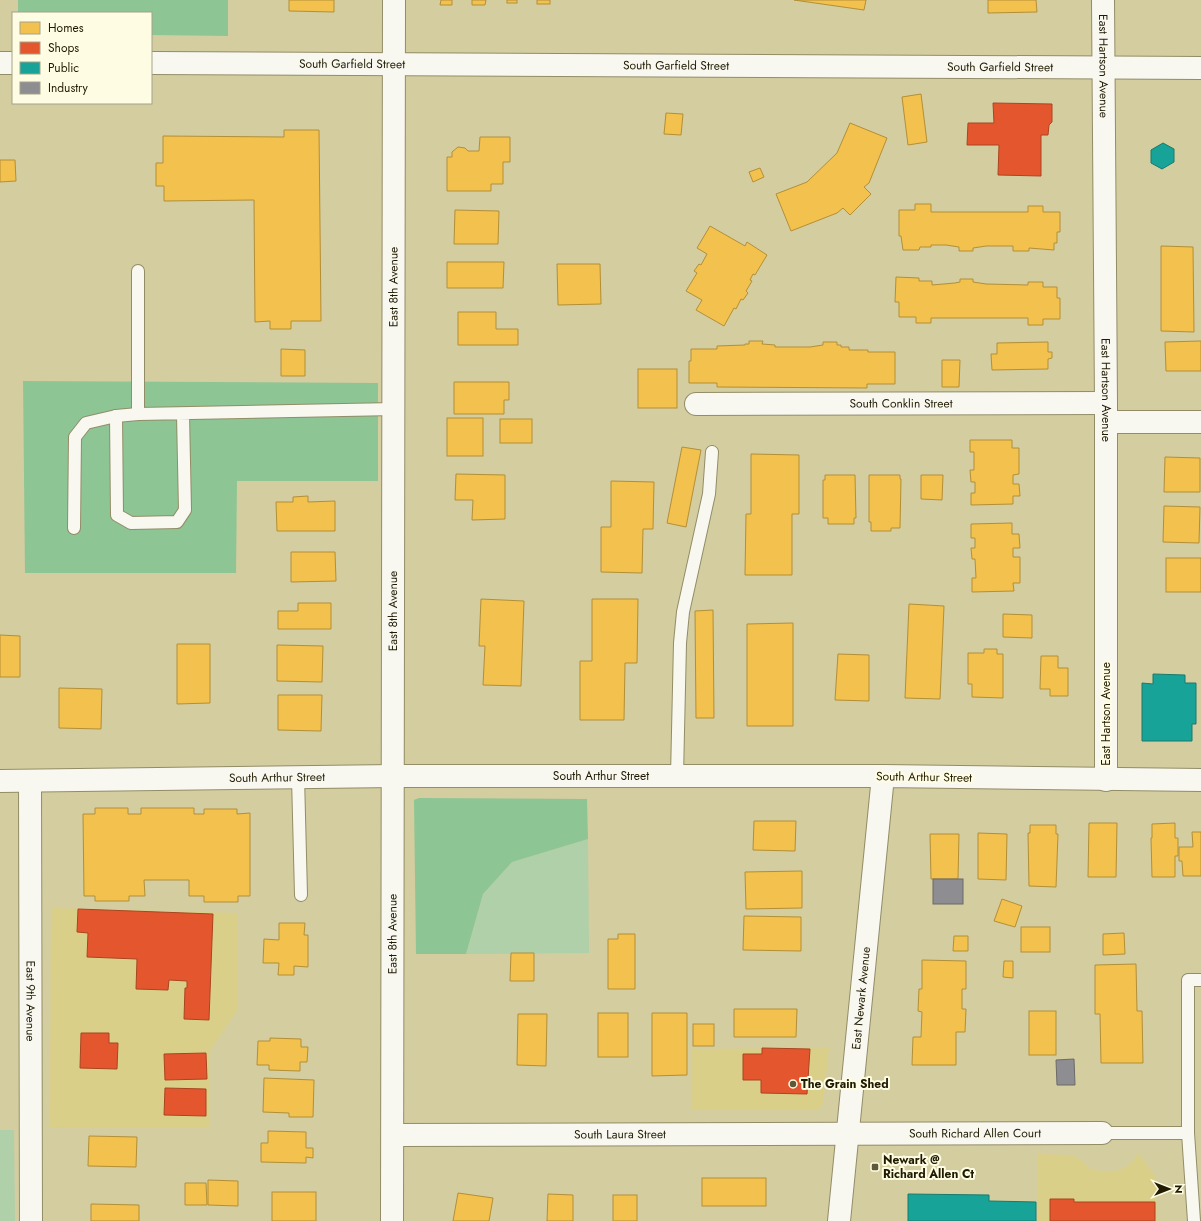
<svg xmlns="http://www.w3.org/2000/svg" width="1201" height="1221" font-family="Jost,sans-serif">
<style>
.built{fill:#dacf89}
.green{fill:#b0d0a9}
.forest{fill:#8ec595}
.homes{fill:#f2c14e;stroke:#b38f37}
.shops{fill:#e4572e;stroke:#a94520}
.public{fill:#17a398;stroke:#1a7a6a}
.industry{fill:#8d8d92;stroke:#6c6b66}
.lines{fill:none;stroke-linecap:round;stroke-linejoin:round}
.service-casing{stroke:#928d67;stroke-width:14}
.minor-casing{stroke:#928d67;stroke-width:24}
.secondary-casing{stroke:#928d67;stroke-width:24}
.service{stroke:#f8f8f1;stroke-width:12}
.minor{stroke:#f8f8f1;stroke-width:22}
.secondary{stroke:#f8f8f1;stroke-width:22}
.poi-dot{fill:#5f5938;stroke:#fffce4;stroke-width:1.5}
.labels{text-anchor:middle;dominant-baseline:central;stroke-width:4;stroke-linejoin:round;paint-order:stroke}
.street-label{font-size:12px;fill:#201b00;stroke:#fffce4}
.poi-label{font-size:12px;font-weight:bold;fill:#201b00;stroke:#fffce4;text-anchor:start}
</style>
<rect width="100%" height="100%" fill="#d3cda0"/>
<g class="built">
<path d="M51,908L238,913V1009L210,1050V1128L50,1127Z"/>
<path d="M829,1048L823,1103L820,1108L815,1110H691V1049Z"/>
<path d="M1138,1153L1156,1177L1157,1221H1037V1154L1071,1155L1080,1159L1090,1169L1105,1172L1120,1170L1132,1163Z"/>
</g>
<g class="green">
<path d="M588,839L589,953L466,954L483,894L512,862Z"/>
<path d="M0,1130H14L15,1221H0Z"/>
</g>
<g class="forest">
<path d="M18,0H228V36L151,35V13H18Z"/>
<path d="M23,381L378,383V481H237L236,573H25Z"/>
<path d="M419,798L587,799L588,839L512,862L483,894L466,954H416L414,800Z"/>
</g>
<g class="homes">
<path d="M289,0H334V12L289,11Z"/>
<path d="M441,0H452V5H440Z"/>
<path d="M472,0H486L485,5H472Z"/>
<rect x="507" y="0" width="10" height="3"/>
<rect x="537" y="0" width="13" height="4"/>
<path d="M794,0H866L864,10Z"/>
<path d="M988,0H1036L1037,12L988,13Z"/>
<path d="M921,94L927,142L908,145L902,97Z"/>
<path d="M666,113L683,114L681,135L664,134Z"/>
<path d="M850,123L887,138L869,183L864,187L871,194L850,215L843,208L837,213L791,231L776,194L807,182L837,153Z"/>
<path d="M284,130H319L321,321H291V329H270V321L255,322L254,200L164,201V186H156V163H163V136L284,137Z"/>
<path d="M480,137H510V162H503V184H491V191H447V157H452V152L458,147L465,148L468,151H479Z"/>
<path d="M0,160H15L16,181L0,182Z"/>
<path d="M760,168L764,177L753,182L749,172Z"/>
<path d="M915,204H931V212H1028V206H1043V212H1060V232H1057V243H1054V250L1029,248V251H1013V246H986L973,248V251H959V247L946,245H931V247H920L919,250H903L901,236H899V210H915Z"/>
<path d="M455,210L499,211L498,244H454Z"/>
<path d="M710,226L745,246L747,242L767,255L755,275L753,274L750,280L752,281L746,291L748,293L743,300L741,299L736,309L734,308L724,326L696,310L702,300L686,291L697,273L694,271L699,264L701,265L707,254L697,248Z"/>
<path d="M1161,246L1193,247L1194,332L1161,331Z"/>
<path d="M447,262H504L503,288H447Z"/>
<path d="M557,264H600L601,304L558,305Z"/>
<path d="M896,277L919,278V281H932V285L955,283L960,282V279H973V282L986,284L1028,285V282H1043V287H1057V298H1060V319H1043V325H1028V318H931V323H916V317H899V302H895Z"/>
<path d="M458,312H496V329H518V345H458Z"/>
<path d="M749,341H763L762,344L775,345V347H810L823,345V342H837V345H841V347H849V350H868V352H895V384H867V388L717,387V383H689V361H691V349H717V346L745,345V344H749Z"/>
<path d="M1201,341V371H1166L1165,342Z"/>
<path d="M1048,342V352H1052V358L1048,359V369L992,370L991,354H997V343Z"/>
<path d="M281,349L305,350V376H281Z"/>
<path d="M942,360H960L959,387H942Z"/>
<rect x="638" y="369" width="39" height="39"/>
<path d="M454,382H509V400H504V414H454Z"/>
<rect x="447" y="418" width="36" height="38"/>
<rect x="500" y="419" width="32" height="24"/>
<path d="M970,440H1012V448H1019V474L1013,475V484H1019L1020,496H1013V504L971,505V493H975V482H971L970,470H974V452H970Z"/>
<path d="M682,447L701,450L686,527L667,523Z"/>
<path d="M751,454L799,455V514H792V575H745L746,514H751Z"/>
<path d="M1165,457L1200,458V492H1164Z"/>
<path d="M456,474L505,475V519L472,520L473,500H455Z"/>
<path d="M825,475H855L856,518H854V524H828V518H823V480H825Z"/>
<path d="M869,475H900V479H901L900,528H891V531H871V522H869Z"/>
<path d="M921,475H943L942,500L921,499Z"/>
<path d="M611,481L654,482L653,529H643L642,573L601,572V527H611Z"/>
<path d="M308,496V502L335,501V531H277L276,502H293V497Z"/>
<path d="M1164,506L1200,507L1199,543L1163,542Z"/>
<path d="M1012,523V534H1019L1020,548H1013V557H1020V583H1013L1014,591L972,592V578H976L975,559H972L971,548H975V538H971V524Z"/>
<path d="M291,552H335L336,581L291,582Z"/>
<rect x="1166" y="558" width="35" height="34"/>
<path d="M481,599L524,601L521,686L483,685L485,646H479Z"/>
<path d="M592,599H638L637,663H625L624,720H580V661H592Z"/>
<path d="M298,603H331V629H278V611H298Z"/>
<path d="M909,604L944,606L940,699L905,698Z"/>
<path d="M713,610L714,718H696L695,611Z"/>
<path d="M1003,614L1032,615V638L1003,637Z"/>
<path d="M793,623V726H747V624Z"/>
<path d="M0,635L20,636V677H0Z"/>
<path d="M177,644H210V703L177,704Z"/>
<path d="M277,645L323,646L322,682L277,681Z"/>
<path d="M984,649H997V654H1003V698L972,697V684H968V653H984Z"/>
<path d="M838,654L869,655V701L835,700Z"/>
<path d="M1041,656H1058V668H1068V696H1050V689H1040Z"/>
<path d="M59,688L102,689L101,729L59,728Z"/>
<path d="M278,695H322L321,731L278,730Z"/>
<path d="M95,808H128V814H141V808H194V814H204V809H237V814L250,813V896H238V902H204V896H189V880H144L145,896H129V901H95V896H84L83,814H95Z"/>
<path d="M754,821H796L795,851L753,850Z"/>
<path d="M1089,823H1117L1116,877H1088Z"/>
<path d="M1175,823V838H1178V856H1175V877H1152L1151,838H1152V824Z"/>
<path d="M1030,825H1056V834H1058L1056,887L1029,886L1028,833H1030Z"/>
<path d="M1192,832H1201V876H1183L1182,861H1179V847H1193Z"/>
<path d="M978,833L1007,834L1006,880L978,879Z"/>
<path d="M930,834H959L958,879H931Z"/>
<path d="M802,871V908L746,909L745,872Z"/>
<path d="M1002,899L1022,906L1015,927L994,921Z"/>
<path d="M744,916L801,917V951L743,950Z"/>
<path d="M279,923H305L304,935H308V967L294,966V975H278L279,963H263L264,939L279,940Z"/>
<rect x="1021" y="927" width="29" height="25"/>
<path d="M1124,933L1125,954L1103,955V934Z"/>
<path d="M618,934H635V989H608V939H618Z"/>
<path d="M954,936H968V951H953Z"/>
<path d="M511,953H534V981H510Z"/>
<path d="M922,960L966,961V989H962V1009H966L965,1032H956V1065H912L913,1037H921L922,1012L918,1011L919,989H922Z"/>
<path d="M1004,961H1013V978L1003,977Z"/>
<path d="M1136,964L1137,1011H1142L1143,1063H1101L1100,1014H1095V965Z"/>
<path d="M734,1009H797L796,1037H734Z"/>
<rect x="1029" y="1011" width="27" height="44"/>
<rect x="598" y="1013" width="30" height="44"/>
<path d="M652,1013H687V1075L652,1076Z"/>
<path d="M518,1014H547L546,1066L517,1065Z"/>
<rect x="693" y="1024" width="21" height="22"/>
<path d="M270,1038L301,1039V1047H308L307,1062H300V1071L269,1070V1065H257L258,1041H270Z"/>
<path d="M264,1078L314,1080L313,1117H289V1113L263,1112Z"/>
<path d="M268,1131L306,1132V1148H313V1158L306,1157V1163L261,1162V1143H268Z"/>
<path d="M89,1136L137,1137L136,1167L88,1166Z"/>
<rect x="702" y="1178" width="64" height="28"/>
<path d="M208,1180L238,1181V1206L208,1205Z"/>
<path d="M185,1183H206L207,1205H185Z"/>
<rect x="272" y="1192" width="44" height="29"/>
<path d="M458,1193L493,1198L489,1221H453Z"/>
<path d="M548,1194L573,1195V1221H547Z"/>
<rect x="613" y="1195" width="24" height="26"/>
<path d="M91,1204L139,1205V1221H91Z"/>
</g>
<g class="shops">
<path d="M993,103L1052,104V122L1049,125L1048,135H1041V176L998,175L999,145H967L968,123H994Z"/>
<path d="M78,909L213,914L209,1020L184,1019L185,988H187V981L169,980L168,990L136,989L137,959L87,957L88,933L77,932Z"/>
<path d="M81,1033H109V1043H118L117,1069L80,1068Z"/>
<path d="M762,1048L810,1049L807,1094L761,1093V1080H743V1054H762Z"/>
<path d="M206,1053L207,1079L165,1080L164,1054Z"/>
<path d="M165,1088L206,1089V1116L164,1115Z"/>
<path d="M1050,1199H1074V1202H1155V1221H1050Z"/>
</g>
<g class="public">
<path d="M1163,143L1174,149V162L1162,169L1151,163V150Z"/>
<path d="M1153,674L1185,675V683H1196V724H1192V741H1142V683L1153,684Z"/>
<path d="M908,1194L989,1195V1201L1036,1202V1221H908Z"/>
</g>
<g class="industry">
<rect x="933" y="879" width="30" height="25"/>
<path d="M1074,1059L1075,1085H1057L1056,1060Z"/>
</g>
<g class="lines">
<defs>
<g id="service">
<path d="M138,271V414"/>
<path d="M183,414L185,510L177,522L131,523L117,515L116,416L138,414L395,409"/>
<path d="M74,528L75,437L86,423L116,416"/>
<path d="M677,776L680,643L683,612L709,494L712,452"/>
<path d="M298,777L301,895"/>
<path d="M1102,1133H1188"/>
<path d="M1194,1221L1188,1133V980H1201"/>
</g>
<g id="minor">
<path id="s1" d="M1103,0L1106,403V780"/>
<path d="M0,63H13"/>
<path id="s2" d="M151,63L1201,68"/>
<path id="s3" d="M696,404L1106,403"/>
<path d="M1106,422H1201"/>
<path id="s4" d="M0,781L394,776H883"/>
<path id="s5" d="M30,781L31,1221"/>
<path id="s6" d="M394,1135L1102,1133"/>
<path id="s7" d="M392,1221L394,0"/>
</g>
<g id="secondary">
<path id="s8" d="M839,1221L883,776L1201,780"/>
</g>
</defs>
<use href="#service" class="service-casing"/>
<use href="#minor" class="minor-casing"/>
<use href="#secondary" class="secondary-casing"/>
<use href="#service" class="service"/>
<use href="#minor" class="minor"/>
<use href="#secondary" class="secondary"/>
</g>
<g class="poi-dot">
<circle cx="793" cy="1084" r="4"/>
<rect x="871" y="1163" width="8" height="8" rx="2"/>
</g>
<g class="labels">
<g class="street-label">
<text stroke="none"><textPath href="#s2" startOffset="201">South Garfield Street</textPath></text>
<text stroke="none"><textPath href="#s2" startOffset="525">South Garfield Street</textPath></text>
<text stroke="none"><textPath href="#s1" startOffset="66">East Hartson Avenue</textPath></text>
<text stroke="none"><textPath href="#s2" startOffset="849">South Garfield Street</textPath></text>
<text stroke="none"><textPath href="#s7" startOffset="934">East 8th Avenue</textPath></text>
<text stroke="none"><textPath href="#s1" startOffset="390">East Hartson Avenue</textPath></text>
<text stroke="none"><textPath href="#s3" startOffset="205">South Conklin Street</textPath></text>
<text stroke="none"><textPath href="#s7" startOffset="610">East 8th Avenue</textPath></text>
<text transform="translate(1106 714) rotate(-90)">East Hartson Avenue</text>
<text stroke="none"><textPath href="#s4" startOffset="601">South Arthur Street</textPath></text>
<text transform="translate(924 777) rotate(1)">South Arthur Street</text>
<text stroke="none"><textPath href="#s4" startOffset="277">South Arthur Street</textPath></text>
<text stroke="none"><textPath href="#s7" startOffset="287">East 8th Avenue</textPath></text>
<text stroke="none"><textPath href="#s8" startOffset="224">East Newark Avenue</textPath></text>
<text stroke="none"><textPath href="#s5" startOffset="220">East 9th Avenue</textPath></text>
<text stroke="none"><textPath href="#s6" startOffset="581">South Richard Allen Court</textPath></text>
<text stroke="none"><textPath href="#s6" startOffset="226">South Laura Street</textPath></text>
</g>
<g class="poi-label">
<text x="801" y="1084">The Grain Shed</text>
<text x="883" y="1160">Newark @<tspan x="883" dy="14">Richard Allen Ct</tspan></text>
</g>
</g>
<rect x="12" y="12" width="140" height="92" fill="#fffce4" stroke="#a6a289"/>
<rect x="20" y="22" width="20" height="12" fill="#f2c14e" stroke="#a6a289"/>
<text x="48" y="32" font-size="12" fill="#201b00">Homes</text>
<rect x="20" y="42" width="20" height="12" fill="#e4572e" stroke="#a6a289"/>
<text x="48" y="52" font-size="12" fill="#201b00">Shops</text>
<rect x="20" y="62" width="20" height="12" fill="#17a398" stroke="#a6a289"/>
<text x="48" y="72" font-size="12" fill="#201b00">Public</text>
<rect x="20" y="82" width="20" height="12" fill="#8d8d92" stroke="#a6a289"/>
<text x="48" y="92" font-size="12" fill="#201b00">Industry</text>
<g transform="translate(1169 1189) rotate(90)" stroke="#fffce4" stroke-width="3" paint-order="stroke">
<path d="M0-3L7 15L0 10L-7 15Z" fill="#201b00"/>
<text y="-6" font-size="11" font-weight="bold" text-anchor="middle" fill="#201b00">N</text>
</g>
</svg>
